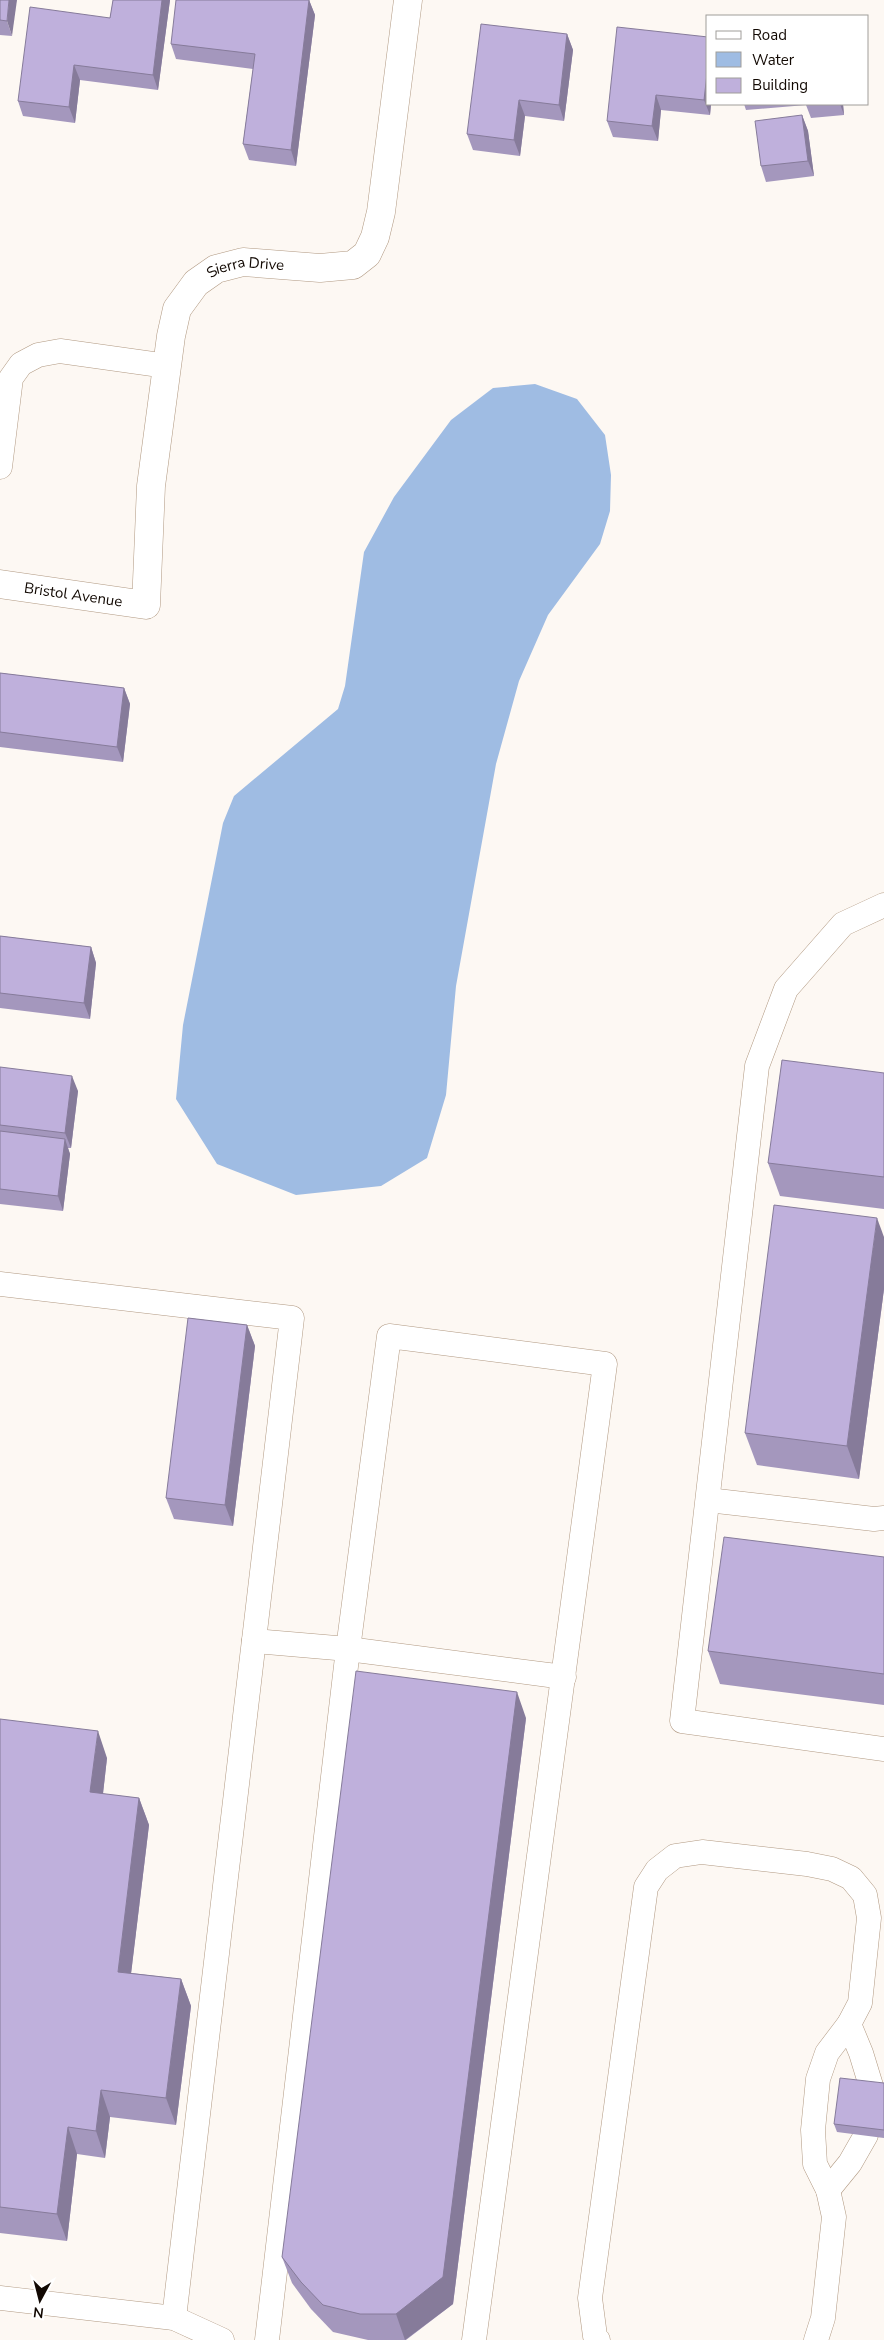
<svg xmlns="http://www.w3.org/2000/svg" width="884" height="2340" font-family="'Nunito Sans',sans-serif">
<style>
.water{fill:#9fbce3}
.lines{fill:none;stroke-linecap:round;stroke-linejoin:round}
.lane-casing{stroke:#b19982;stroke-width:25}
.street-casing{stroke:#b19982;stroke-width:29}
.lane{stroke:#fff;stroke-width:24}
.street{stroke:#fff;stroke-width:28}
.wall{fill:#a497bd}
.shaded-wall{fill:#867b9a}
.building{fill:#bfb0dc;stroke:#867b9a}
.labels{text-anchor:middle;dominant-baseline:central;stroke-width:4;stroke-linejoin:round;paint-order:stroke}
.street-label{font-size:15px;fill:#120903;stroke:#fff}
</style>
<rect width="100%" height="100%" fill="#fdf8f3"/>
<path class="water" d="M535,384L577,399L605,435L611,475L610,511L600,544L548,615L519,681L496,764L456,986L446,1095L427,1158L381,1186L296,1195L217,1164L176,1099L183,1025L223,823L234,796L338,709L345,686L364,552L394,497L451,420L493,388Z"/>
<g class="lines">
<defs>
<g id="lane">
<path d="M0,467L11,378L21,364L38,355L60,351L167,366"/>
<path d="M884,905L843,924L786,989L757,1066L682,1721L884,1749"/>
<path d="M0,1284L292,1318L174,2318"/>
<path d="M708,1500L874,1519L884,1518"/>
<path d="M254,1641L348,1649L564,1677"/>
<path d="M849,2024L861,2053L872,2089"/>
<path d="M828,2190L850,2163L866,2135"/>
<path d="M0,2298L174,2318L222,2340"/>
<path d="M267,2340L348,1649L389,1336L605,1364L474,2340"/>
<path d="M598,2340L595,2336L590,2298L646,1887L657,1870L675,1856L702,1852L807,1864L832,1869L851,1878L865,1895L869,1918L860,2003L849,2024L827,2053L818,2079L813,2130L815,2164L828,2190L834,2217L823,2318L816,2340"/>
</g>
<g id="street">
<path id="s1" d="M0,584L146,605L151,486L171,336L177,309L196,283L216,269L243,262L320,268L353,265L367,254L375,237L381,212L408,0"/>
</g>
</defs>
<use href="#lane" class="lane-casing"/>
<use href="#street" class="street-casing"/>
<use href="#lane" class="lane"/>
<use href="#street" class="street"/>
</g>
<g class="wall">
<path d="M0,0L12,36L0,35Z"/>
<path d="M113,0H170L158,90L80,80L75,123L23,116L18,101L110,18Z"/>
<path d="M309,0L315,15L296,166L249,160L243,144L253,69L176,59L171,44Z"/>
<path d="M567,34L573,50L564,121L525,116L520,156L473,150L467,134Z"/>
<path d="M708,37V104H711L710,115L661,110L658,141L613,137L607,121Z"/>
<path d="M744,104H843L844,115L811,118L806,105L746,110Z"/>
<path d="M802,115L808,131L814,176L766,182L761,166Z"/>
<path d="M0,673L124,688L130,704L123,762L0,747Z"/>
<path d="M0,936L91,947L96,963L90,1019L0,1008Z"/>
<path d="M0,1067L78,1091L71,1148H68L70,1154L63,1211L0,1204Z"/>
<path d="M884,1073V1209L780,1196L768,1163Z"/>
<path d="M884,1237V1289L859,1479L757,1465L745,1433Z"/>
<path d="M247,1325L255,1346L233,1526L174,1519L166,1498Z"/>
<path d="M884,1557V1705L720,1684L708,1651Z"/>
<path d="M526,1718L453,2304L406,2340H368L333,2332L311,2309L292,2283L282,2257Z"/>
<path d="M0,1719L107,1758L103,1794L139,1798L149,1825L131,1973L181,1979L191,2006L176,2125L110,2117L105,2158L77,2154L67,2241L0,2233Z"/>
<path d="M884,2083V2138L837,2132L834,2124Z"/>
</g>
<g class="shaded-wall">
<path d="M9,0H17L12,36L7,21Z"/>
<path d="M162,0H170L158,90L153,75Z"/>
<path d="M309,0L315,15L296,166L291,150Z"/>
<path d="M567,34L573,50L564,121L559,105Z"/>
<path d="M74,65L80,80L75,123L69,107Z"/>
<path d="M708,65V104H711L710,115L704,100Z"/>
<path d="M656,95L661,110L658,141L652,126Z"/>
<path d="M519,100L525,116L520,156L514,140Z"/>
<path d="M840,104H843L844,115Z"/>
<path d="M802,115L808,131L814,176L808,161Z"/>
<path d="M124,688L130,704L123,762L117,747Z"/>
<path d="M91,947L96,963L90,1019L84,1003Z"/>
<path d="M72,1076L78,1091L71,1148L65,1133Z"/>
<path d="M65,1139L70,1154L63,1211L58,1196Z"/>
<path d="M877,1218L884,1237V1289L859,1479L847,1446Z"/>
<path d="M247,1325L255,1346L233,1526L225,1505Z"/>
<path d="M517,1692L526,1718L453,2304L405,2340L396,2314Z"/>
<path d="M98,1731L107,1758L100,1819L90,1792Z"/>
<path d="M139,1798L149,1825L128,1999L118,1972Z"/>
<path d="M181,1979L191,2006L176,2125L166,2098Z"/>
<path d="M101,2090L110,2117L105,2158L96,2131Z"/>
<path d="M68,2127L77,2154L67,2241L57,2214Z"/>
</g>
<g class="building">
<path d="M0,0H9L7,21L0,20Z"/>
<path d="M113,0H162L153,75L74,65L69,107L18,101L30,7L110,18Z"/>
<path d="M176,0H309L291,150L243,144L255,54L171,44Z"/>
<path d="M481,24L567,34L559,105L519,100L514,140L467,134Z"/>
<path d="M617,27L708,37V65L704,100L656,95L652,126L607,121Z"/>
<path d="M802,115L808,161L761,166L755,121Z"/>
<path d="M0,673L124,688L117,747L0,732Z"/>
<path d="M0,936L91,947L84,1003L0,993Z"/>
<path d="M782,1060L884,1073V1177L768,1163Z"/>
<path d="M0,1067L72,1076L65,1133L0,1125Z"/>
<path d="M0,1131L65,1139L58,1196L0,1189Z"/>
<path d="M774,1205L877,1218L847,1446L745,1433Z"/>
<path d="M188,1318L247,1325L225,1505L166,1498Z"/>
<path d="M724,1537L884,1557V1674L708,1651Z"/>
<path d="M356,1671L517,1692L443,2277L396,2314H360L323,2305L301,2282L282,2257Z"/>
<path d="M0,1719L98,1731L90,1792L139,1798L118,1972L181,1979L166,2098L101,2090L96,2131L68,2127L57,2214L0,2207Z"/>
<path d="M840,2078L884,2083V2130L834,2124Z"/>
</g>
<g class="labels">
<g class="street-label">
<text stroke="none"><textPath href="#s1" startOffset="532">Sierra Drive</textPath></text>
<text stroke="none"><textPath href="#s1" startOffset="74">Bristol Avenue</textPath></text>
</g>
</g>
<rect x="706" y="15" width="162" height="90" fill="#ffffff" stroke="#a09d9a"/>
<rect x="716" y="31" width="25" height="8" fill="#ffffff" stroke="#a09d9a"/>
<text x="752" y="40" font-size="15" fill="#120903">Road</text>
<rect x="716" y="52" width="25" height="15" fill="#9fbce3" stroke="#a09d9a"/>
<text x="752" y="65" font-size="15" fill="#120903">Water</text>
<rect x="716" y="78" width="25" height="15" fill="#bfb0dc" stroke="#a09d9a"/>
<text x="752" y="90" font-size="15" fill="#120903">Building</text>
<g transform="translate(40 2300) rotate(187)" stroke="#ffffff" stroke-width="4" paint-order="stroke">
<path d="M0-4L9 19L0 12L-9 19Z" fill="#120903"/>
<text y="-8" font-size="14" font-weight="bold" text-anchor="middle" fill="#120903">N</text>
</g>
</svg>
